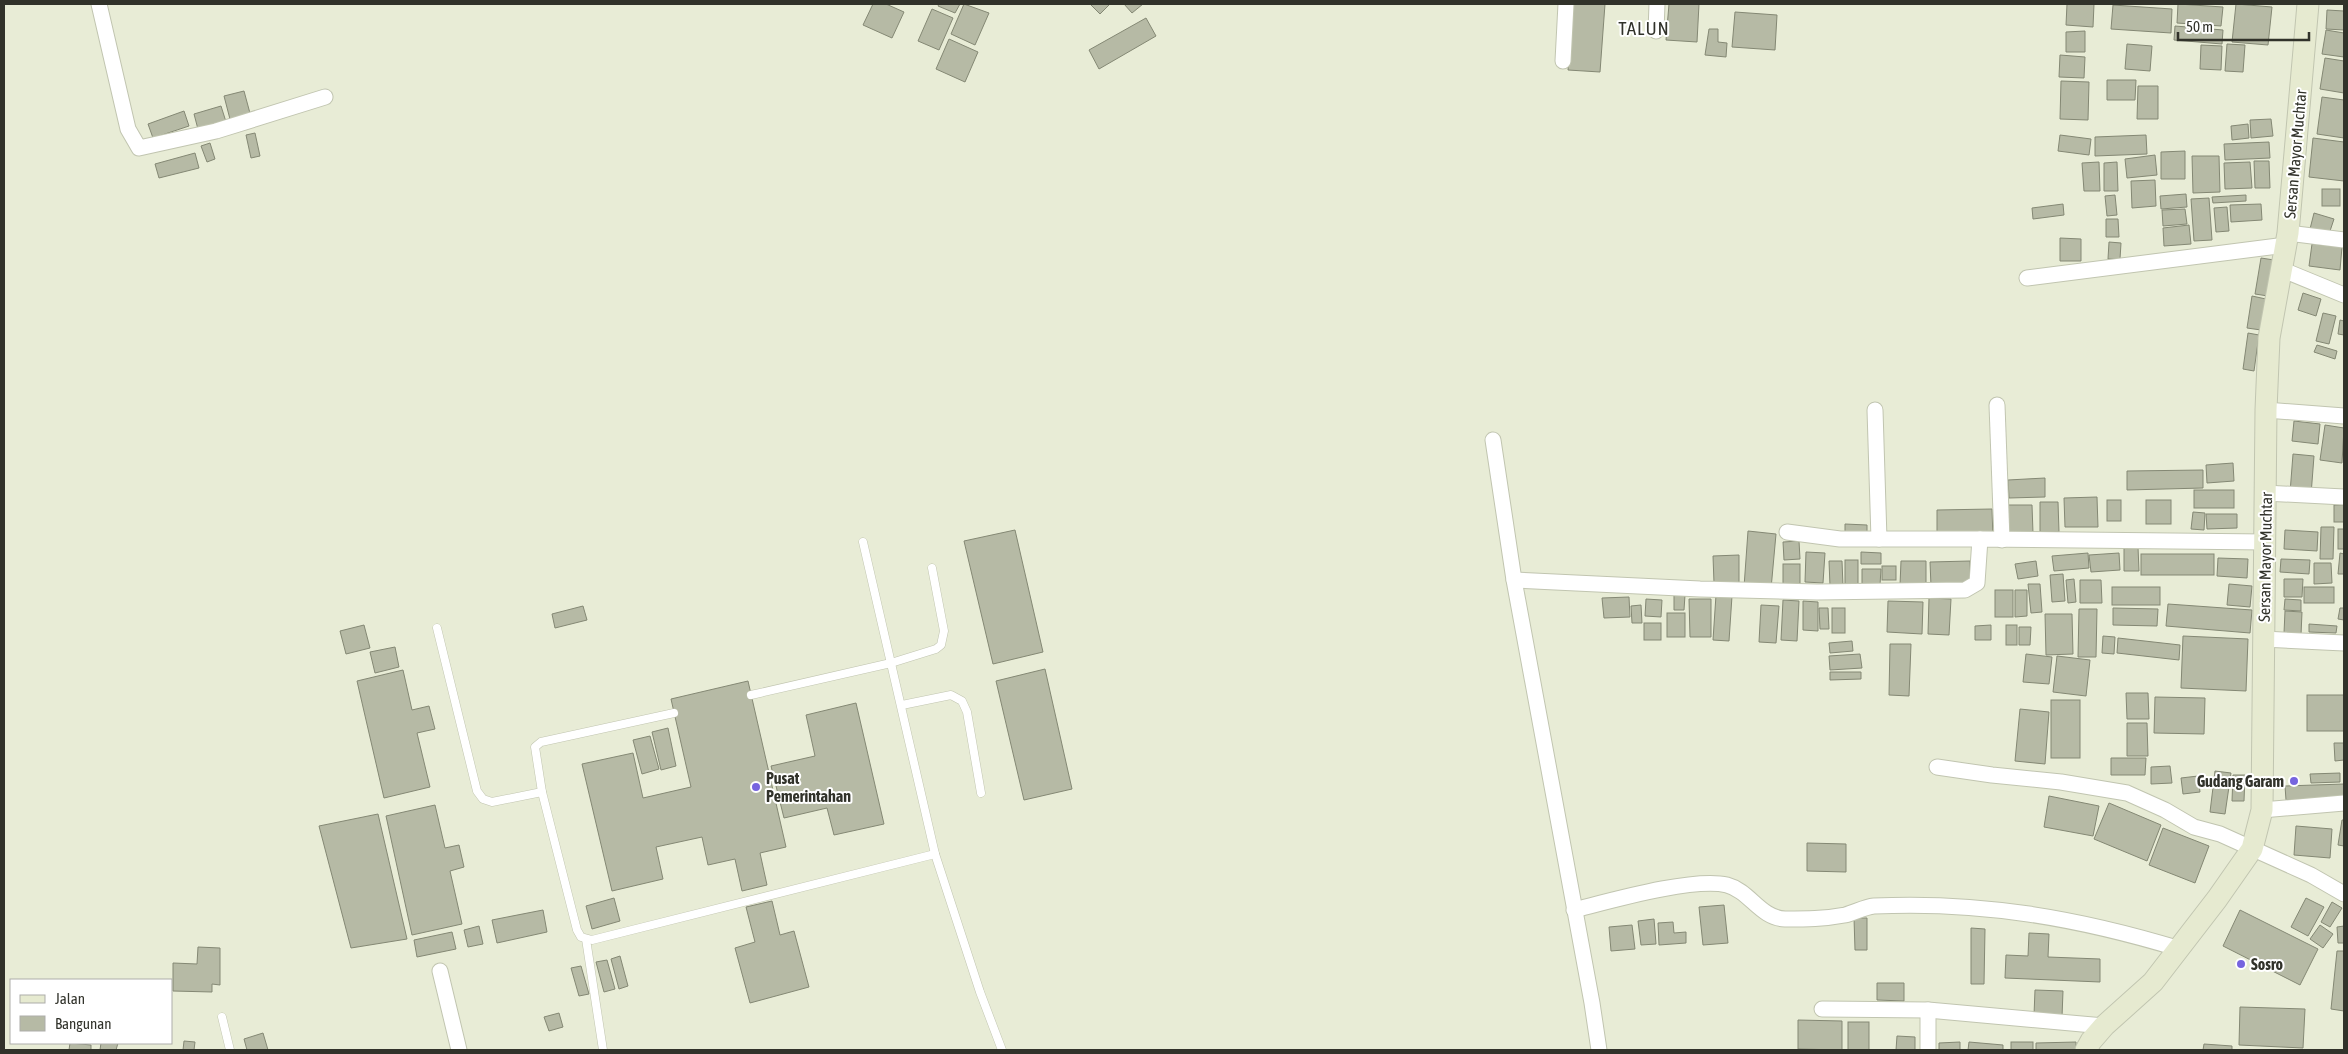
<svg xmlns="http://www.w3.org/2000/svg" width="2348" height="1054" font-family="'Asap Condensed',sans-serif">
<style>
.building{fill:#b6baa5;stroke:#848874}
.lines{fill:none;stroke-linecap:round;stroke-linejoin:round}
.lane-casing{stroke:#c1c5b0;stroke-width:9}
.street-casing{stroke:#c1c5b0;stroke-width:17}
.secondary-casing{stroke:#c1c5b0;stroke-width:23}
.lane{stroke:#fff;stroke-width:8}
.street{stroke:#fff;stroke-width:15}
.secondary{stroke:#e6ead0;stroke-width:21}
.poi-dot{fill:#7664df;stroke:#fff;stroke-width:2}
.labels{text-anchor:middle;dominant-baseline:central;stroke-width:4;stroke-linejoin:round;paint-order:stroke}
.street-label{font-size:16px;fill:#31322a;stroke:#fff}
.poi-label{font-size:16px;font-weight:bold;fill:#31322a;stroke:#fff;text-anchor:start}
.quarter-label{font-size:19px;letter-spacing:1px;fill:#31322a;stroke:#fff}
</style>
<rect width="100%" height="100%" fill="#e8ecd6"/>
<g class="building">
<path d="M873,4H886L904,12L892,38L863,25Z"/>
<path d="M939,4H960L955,13L938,6Z"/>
<path d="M964,4L989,13L975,45L951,34Z"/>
<path d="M1090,4H1110L1100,14Z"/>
<path d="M1124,4H1143L1132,13Z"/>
<path d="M1573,4H1605L1600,72L1568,70Z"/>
<path d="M1669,4H1699L1697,42L1666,40Z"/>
<path d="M2067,4H2094L2093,27L2066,25Z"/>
<path d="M2178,4L2223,7L2221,26L2177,23Z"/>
<path d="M2236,4L2272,7L2268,45L2232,42Z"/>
<path d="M2113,5L2172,9L2171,33L2111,29Z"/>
<path d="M932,9L953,18L939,50L918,41Z"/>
<path d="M2327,10L2344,11V30L2326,29Z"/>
<path d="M1735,12L1777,15L1775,50L1732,47Z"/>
<path d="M1146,18L1156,36L1099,69L1089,50Z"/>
<path d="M2175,26L2223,30L2222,44L2174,40Z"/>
<path d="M1709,29H1718V42L1727,43L1726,57L1705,55Z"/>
<path d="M2326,30L2344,33V57L2322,54Z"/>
<path d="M2085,31V52H2066V32Z"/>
<path d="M949,39L978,52L965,82L936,69Z"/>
<path d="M2127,44L2152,46L2150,71L2125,69Z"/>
<path d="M2227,44L2245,45L2243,72L2225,71Z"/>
<path d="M2201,45L2222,46L2221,70L2200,69Z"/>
<path d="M2060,55L2085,57L2084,78L2059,77Z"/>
<path d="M2325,58L2344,61V93L2320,89Z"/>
<path d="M2107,80H2136L2135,100H2107Z"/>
<path d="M2061,81L2089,82L2088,120L2060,119Z"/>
<path d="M2138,86H2158V119H2137Z"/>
<path d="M244,91L251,117L231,123L224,96Z"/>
<path d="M2322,97L2344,100V138L2317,134Z"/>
<path d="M221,106L227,125L199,133L194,114Z"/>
<path d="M184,111L189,126L153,138L148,124Z"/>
<path d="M2271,119L2273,136L2251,138L2250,120Z"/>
<path d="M2248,124L2249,138L2232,140L2231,126Z"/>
<path d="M255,133L260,156L251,158L246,135Z"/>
<path d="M2060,135L2091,139L2089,155L2058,151Z"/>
<path d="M2146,135L2147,154L2095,156V137Z"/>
<path d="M2313,138L2344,142V181L2309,177Z"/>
<path d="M2269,142L2270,158L2225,160L2224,144Z"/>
<path d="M210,143L215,159L207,162L201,146Z"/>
<path d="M2185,151V179H2161V152Z"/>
<path d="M195,153L199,168L159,178L155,164Z"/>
<path d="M2155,155L2157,175L2127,178L2125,159Z"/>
<path d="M2192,156H2219L2220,192L2193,193Z"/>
<path d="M2254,161H2269L2270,188H2255Z"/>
<path d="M2099,162L2100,191H2084L2082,163Z"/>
<path d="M2117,162L2118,191H2104V163Z"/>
<path d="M2250,162L2252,188L2225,189L2224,163Z"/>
<path d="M2155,180L2156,206L2132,208L2131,181Z"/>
<rect x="2322" y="189" width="18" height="17"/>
<path d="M2186,194L2187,207L2161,209L2160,196Z"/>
<path d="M2115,195L2117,215L2107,216L2105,196Z"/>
<path d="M2246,195V201L2213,203L2212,197Z"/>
<path d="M2209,198L2212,240L2194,241L2191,199Z"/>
<path d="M2063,204L2064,215L2033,219L2032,208Z"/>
<path d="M2261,204L2262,220L2231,222L2230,205Z"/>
<path d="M2227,207L2229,231L2216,232L2214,208Z"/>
<path d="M2185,209L2187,224L2163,226L2162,210Z"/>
<path d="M2314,213L2334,219L2329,234L2310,229Z"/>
<path d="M2106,219H2118L2119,237H2106Z"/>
<path d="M2189,225L2191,244L2164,246L2163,228Z"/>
<path d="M2060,238L2081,239V261H2060Z"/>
<path d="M2109,242L2121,243L2120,259H2108Z"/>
<path d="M2312,244L2342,247L2340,270L2309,266Z"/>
<path d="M2261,258L2274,260L2268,296L2255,294Z"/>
<path d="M2303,293L2321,299L2316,316L2298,310Z"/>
<path d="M2252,296L2266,299L2261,330L2247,328Z"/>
<path d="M2323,313L2336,316L2329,344L2316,341Z"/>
<path d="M2340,320L2344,321V335L2338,334Z"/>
<path d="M2248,333L2259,335L2254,371L2243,369Z"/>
<path d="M2317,345L2337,351L2335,359L2314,352Z"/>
<path d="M2294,421L2320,424L2318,444L2292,441Z"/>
<path d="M2325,425L2344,428L2342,463L2320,460Z"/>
<path d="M2293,454L2314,456L2311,495L2290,493Z"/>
<path d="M2233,463L2234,481L2207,483L2206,465Z"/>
<path d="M2203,470V488L2127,490V471Z"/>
<path d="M2045,478V497L2009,498L2008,480Z"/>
<rect x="2194" y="490" width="40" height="18"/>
<path d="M2097,497L2098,527H2065L2064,498Z"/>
<rect x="2107" y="500" width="14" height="21"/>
<rect x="2146" y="500" width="25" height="24"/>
<path d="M2040,502H2058L2059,532H2040Z"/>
<path d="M2006,505H2032L2033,533H2007Z"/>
<rect x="2334" y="505" width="10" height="17"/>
<path d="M1992,509L1993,538H1937V510Z"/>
<path d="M2193,512L2205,513L2204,530L2191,529Z"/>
<path d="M2206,514H2237V528L2207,529Z"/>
<path d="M1845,524L1867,525V534L1845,533Z"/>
<path d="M2321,527H2334L2333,559H2320Z"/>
<rect x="2338" y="529" width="6" height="20"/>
<path d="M1015,530L1043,652L993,664L964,541Z"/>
<path d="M2285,530L2318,532L2317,551L2284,549Z"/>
<path d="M1748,531L1776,534L1771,589L1744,587Z"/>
<path d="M1799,541L1800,559L1784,560L1783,542Z"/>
<path d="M2124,547H2138L2139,571H2124Z"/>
<path d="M1806,552L1825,553L1823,583L1805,582Z"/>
<path d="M1861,552L1881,553V564H1861Z"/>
<path d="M2088,553L2089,568L2054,571L2052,556Z"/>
<path d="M2119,553L2120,570L2091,572L2089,555Z"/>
<path d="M2340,553L2344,554V574H2338Z"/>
<rect x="2141" y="554" width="73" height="21"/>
<path d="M1739,555V583H1714L1713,556Z"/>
<path d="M2218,558L2248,559L2247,578L2217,576Z"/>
<path d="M2281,559L2310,560L2309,574L2280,572Z"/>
<rect x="1845" y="560" width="13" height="27"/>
<path d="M1829,561H1842L1843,586H1830Z"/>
<path d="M1901,561H1926V585H1900Z"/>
<path d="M1970,561V586H1931L1930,562Z"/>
<path d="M2036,561L2038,576L2018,579L2015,564Z"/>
<path d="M2314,563H2331L2332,583L2314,584Z"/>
<rect x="1783" y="564" width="17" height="23"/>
<rect x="1882" y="566" width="14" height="14"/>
<path d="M1862,569H1881L1880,585L1862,584Z"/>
<path d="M2063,574L2065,601L2052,602L2050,575Z"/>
<path d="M2074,579L2076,602L2068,603L2066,580Z"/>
<path d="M2284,579H2303L2302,597H2284Z"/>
<path d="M2080,580H2101L2102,603H2080Z"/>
<path d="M2028,584H2040L2042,612L2031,613Z"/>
<path d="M2229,584L2252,586L2250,607L2227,605Z"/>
<rect x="2112" y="587" width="48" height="18"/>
<rect x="2304" y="587" width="30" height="16"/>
<rect x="1995" y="590" width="18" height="27"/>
<path d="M2015,590H2027V616L2015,617Z"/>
<path d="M1674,595H1685L1684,610H1674Z"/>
<path d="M1716,595L1732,596L1729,641L1713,640Z"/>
<path d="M1629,597L1630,617L1604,618L1602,598Z"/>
<path d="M1929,598L1951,599L1949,635L1928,634Z"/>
<path d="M1646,599L1662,600L1661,617L1645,616Z"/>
<path d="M1689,599H1711V637H1690Z"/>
<path d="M2285,599L2301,600V611L2284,610Z"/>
<path d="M1783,600L1799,601L1797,641L1781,640Z"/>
<path d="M1803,601L1818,602V631L1803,630Z"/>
<path d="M1888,601L1923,602L1922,634L1887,632Z"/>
<path d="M2168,604L2252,610L2250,633L2166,626Z"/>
<path d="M1641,605L1642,623H1632L1631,606Z"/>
<path d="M1761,605L1779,606L1776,643L1759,642Z"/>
<path d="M583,606L587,620L555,628L552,614Z"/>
<path d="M1819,608H1828L1829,629H1820Z"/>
<rect x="1832" y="608" width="13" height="25"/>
<path d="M2113,608L2158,609L2157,626L2113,625Z"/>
<path d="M2340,608H2344V620L2338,619Z"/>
<path d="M2079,609H2097L2096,657H2078Z"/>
<path d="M2285,611L2302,612L2301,635L2284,633Z"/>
<rect x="1667" y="613" width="18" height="24"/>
<path d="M2045,614H2072L2073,654L2046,655Z"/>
<rect x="1644" y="623" width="17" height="17"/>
<path d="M2309,624L2337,626L2336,633L2309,632Z"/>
<path d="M364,625L370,648L346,654L340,631Z"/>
<path d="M1991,625V640H1975V626Z"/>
<rect x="2006" y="625" width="11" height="20"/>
<path d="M2019,627H2031L2030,645H2019Z"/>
<path d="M2103,636L2115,637L2114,654L2102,653Z"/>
<path d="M2183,636L2248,639L2246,691L2181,688Z"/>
<path d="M2118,638L2180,645L2179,660L2117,653Z"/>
<path d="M1852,641L1853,651L1830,653L1829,643Z"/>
<path d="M1890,644H1911L1909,696L1889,695Z"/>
<path d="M395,647L399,667L375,673L370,652Z"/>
<path d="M1860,654L1862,668L1830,670L1829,656Z"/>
<path d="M2026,654L2052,657L2049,684L2023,682Z"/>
<path d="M2057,656L2090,660L2086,696L2053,692Z"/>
<path d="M1045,669L1072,789L1024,800L996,681Z"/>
<path d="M403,670L412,710L429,706L435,729L417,733L430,787L384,798L357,681Z"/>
<path d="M1830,672H1861V679L1830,680Z"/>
<path d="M748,681L786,847L760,853L767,885L742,891L735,859L708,865L702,837L656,847L663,879L612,891L582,764L633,753L643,798L691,787L671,699Z"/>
<path d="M2126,693H2148L2149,719H2127Z"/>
<rect x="2307" y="695" width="37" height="36"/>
<path d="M2155,697L2205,698L2204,734L2154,733Z"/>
<rect x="2051" y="700" width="29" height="58"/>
<path d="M856,703L884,824L834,835L827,808L784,818L771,766L815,756L806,715Z"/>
<path d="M2020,709L2049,712L2045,764L2015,761Z"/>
<path d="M2127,723H2147L2148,756H2127Z"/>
<path d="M668,728L676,766L661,770L652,732Z"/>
<path d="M650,736L659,769L642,774L633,740Z"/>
<path d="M2334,743H2344V760L2335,761Z"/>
<path d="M2111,758H2146L2145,775H2111Z"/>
<path d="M2170,766L2172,783L2151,784V767Z"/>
<path d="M2215,771L2231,773L2225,814L2210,812Z"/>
<path d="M2340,773V782L2311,783L2310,774Z"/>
<path d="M2233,775H2245L2244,801H2232Z"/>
<path d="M2198,776L2200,792L2183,794L2181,778Z"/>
<path d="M2344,784V797L2286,800L2285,786Z"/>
<path d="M2049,796L2099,806L2093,836L2044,827Z"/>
<path d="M2109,803L2161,825L2147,861L2094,839Z"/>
<path d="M435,805L445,848L459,845L464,867L450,871L462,924L412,935L386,816Z"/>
<path d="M378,814L407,939L351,948L319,826Z"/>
<path d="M2342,820H2344V846L2338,845Z"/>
<path d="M2296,826L2332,829L2330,858L2294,855Z"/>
<path d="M2163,828L2209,846L2195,883L2149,865Z"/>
<path d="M1807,843L1846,844V872L1807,871Z"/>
<path d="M614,898L620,921L592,929L586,906Z"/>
<path d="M2306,898L2324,907L2308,936L2291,927Z"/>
<path d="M772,901L780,935L794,931L809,987L750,1003L735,948L755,942L746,907Z"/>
<path d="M2332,902L2342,908L2330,927L2321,922Z"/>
<path d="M1724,905L1728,943L1703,945L1699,907Z"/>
<path d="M543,910L547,932L497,943L492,920Z"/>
<path d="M2240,910L2318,949L2300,985L2223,946Z"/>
<path d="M1854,918H1867V950H1855Z"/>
<path d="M1654,919L1656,944L1641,945L1638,921Z"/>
<path d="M1673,922L1674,933L1686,932V943L1659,945L1658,923Z"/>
<path d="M1632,925L1635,949L1611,951L1609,927Z"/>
<path d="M2320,925L2333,934L2323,948L2310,939Z"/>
<path d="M479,926L483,944L468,947L464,930Z"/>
<path d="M2344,926V943H2338L2337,927Z"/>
<path d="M1971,928L1985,929L1984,984H1971Z"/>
<path d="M452,932L456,949L417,957L414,940Z"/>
<path d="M2029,933L2049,934L2048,957L2100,959V982L2005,978L2006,955L2028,956Z"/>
<path d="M198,947L220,948V985L212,984V992L173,991V963L197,964Z"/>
<path d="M2337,951H2344V1011L2331,1009Z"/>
<path d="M620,956L628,986L619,989L611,959Z"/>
<path d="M607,960L615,989L604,992L596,962Z"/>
<path d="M581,966L589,994L579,996L571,968Z"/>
<path d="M1877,983H1904V1001L1877,1000Z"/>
<path d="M2035,990L2063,991L2062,1017L2034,1015Z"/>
<path d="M2240,1007L2305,1009L2303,1048L2239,1045Z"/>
<path d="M559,1013L563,1027L549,1031L544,1017Z"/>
<path d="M1798,1020L1842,1021V1050L1798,1049Z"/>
<rect x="1848" y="1022" width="21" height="28"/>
<path d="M263,1033L268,1050H247L244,1039Z"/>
<path d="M1897,1036L1915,1037V1050H1896Z"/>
<path d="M184,1041L195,1042L194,1050H183Z"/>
<path d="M1960,1042V1050H1939V1043Z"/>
<path d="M1969,1042L2003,1045V1050H1968Z"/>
<rect x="2011" y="1042" width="22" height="8"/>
<path d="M2076,1042V1050H2036V1043Z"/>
<path d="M70,1043L91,1045V1050H69Z"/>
<path d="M101,1043H118L116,1050H100Z"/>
<path d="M2204,1044L2232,1046V1050H2203Z"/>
</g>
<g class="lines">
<defs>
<g id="lane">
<path d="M863,542L935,854L980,992L1002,1050"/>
<path d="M437,628L477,791L483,799L492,802L542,792"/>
<path d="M751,695L891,663L936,649L941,645L944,631L932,568"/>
<path d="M902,705L951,695L962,701L967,712L981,793"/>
<path d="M674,713L541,742L535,747L542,792L577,930L581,937L592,940L935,854"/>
<path d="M586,939L603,1050"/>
<path d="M222,1017L230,1050"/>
</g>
<g id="street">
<path d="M99,4L128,129L139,148L216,131L325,97"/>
<path d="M1656,31L1657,4"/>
<path d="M1563,61L1566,4"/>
<path d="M2288,233L2344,240"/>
<path d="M2283,270L2344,295"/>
<path d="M2027,278L2286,245"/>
<path d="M1997,405L2002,540"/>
<path d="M1875,410L1879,539"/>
<path d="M2266,410L2344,416"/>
<path d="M1493,440L1514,580L1592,1003L1599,1050"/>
<path d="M2265,493L2344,497"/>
<path d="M1787,532L1840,539H1980"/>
<path d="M1514,580L1700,589L1817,592L1965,590L1977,583L1980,539L2266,542"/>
<path d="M2263,639L2344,643"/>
<path d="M1937,767L1992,775L2061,782L2127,793L2165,810L2194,827L2220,834L2311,875L2344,894"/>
<path d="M2262,810L2344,803"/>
<path d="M1574,910C1610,901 1693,877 1727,885C1750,891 1760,918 1785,919C1806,919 1824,919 1845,915C1854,913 1864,907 1874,906C1980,901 2078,918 2180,949"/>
<path d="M440,971L459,1050"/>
<path d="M1822,1009L1928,1010L2104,1026"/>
<path d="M1928,1010V1050"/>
</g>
<path id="secondary" d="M2086,1050L2091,1041L2104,1026L2153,982L2217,899L2252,849L2262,810L2266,410L2269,338L2288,233L2308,4"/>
</defs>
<use href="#lane" class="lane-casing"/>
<use href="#street" class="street-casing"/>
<use href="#secondary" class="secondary-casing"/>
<use href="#lane" class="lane"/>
<use href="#street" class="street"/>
<use href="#secondary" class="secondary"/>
</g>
<g class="poi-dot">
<circle cx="2294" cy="781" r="5"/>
<circle cx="756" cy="787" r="5"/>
<circle cx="2241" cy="964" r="5"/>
</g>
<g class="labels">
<g class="street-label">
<text transform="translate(2295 154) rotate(-85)">Sersan Mayor Muchtar</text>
<text transform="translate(2265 557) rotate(-89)">Sersan Mayor Muchtar</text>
</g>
<g class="poi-label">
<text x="766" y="778">Pusat<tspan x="766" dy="18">Pemerintahan</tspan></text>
<text x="2284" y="781" text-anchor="end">Gudang Garam</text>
<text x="2251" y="964">Sosro</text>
</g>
<g class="quarter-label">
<text x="1644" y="28">TALUN</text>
</g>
</g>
<rect width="2348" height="1054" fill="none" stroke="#31322a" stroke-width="10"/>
<rect x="10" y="979" width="162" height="65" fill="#ffffff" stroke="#adadaa"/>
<rect x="20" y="995" width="25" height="8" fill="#e6ead0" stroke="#adadaa"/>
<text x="55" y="1004" font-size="15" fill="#31322a">Jalan</text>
<rect x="20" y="1016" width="25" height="15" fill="#b6baa5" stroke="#adadaa"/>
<text x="55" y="1029" font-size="15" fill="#31322a">Bangunan</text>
<path d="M2178 32v8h131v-8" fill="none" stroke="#31322a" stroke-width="2.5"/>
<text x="2186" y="32" font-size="15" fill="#31322a" stroke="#ffffff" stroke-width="4" paint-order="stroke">50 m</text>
</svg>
